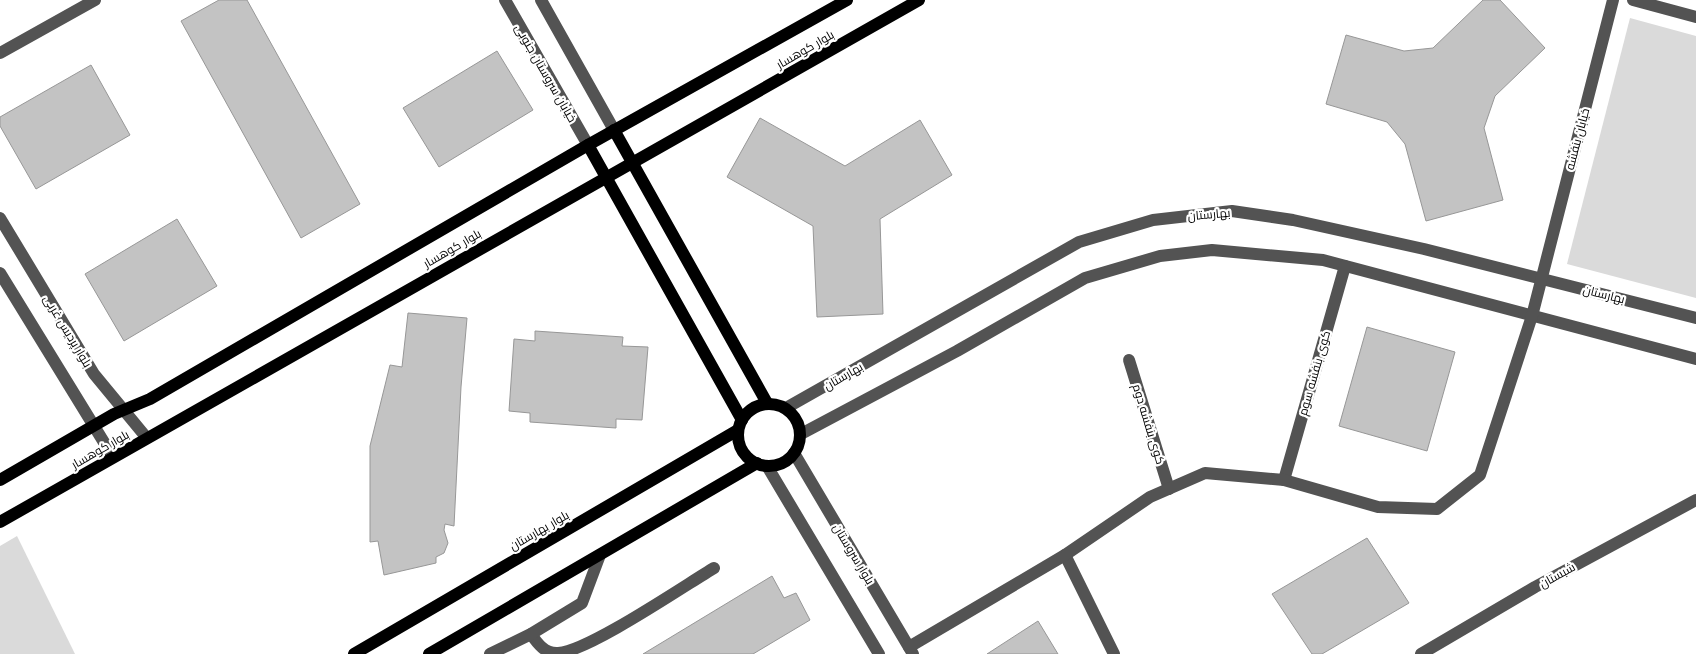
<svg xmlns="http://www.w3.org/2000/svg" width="1696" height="654" font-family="'PT Sans',Cairo,sans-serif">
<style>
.green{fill:#dadada}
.building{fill:#c3c3c3;stroke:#979797}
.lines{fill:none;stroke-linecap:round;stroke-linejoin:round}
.minor{stroke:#535353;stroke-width:12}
.major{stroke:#000;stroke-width:12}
.labels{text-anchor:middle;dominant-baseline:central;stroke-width:4.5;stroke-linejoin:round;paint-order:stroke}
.street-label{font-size:12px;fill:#000;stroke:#fff}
</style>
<rect width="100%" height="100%" fill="#fff"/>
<g class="green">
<path d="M1630,18L1696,36V298L1567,264Z"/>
<path d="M17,536L75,654H0V546Z"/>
</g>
<g class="building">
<path d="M219,0H247L360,204L301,238L181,21Z"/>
<path d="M1483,0H1500L1545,48L1495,96L1484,128L1503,200L1426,221L1405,144L1387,122L1326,104L1346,35L1404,51L1433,48Z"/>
<path d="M497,51L533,110L439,167L403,108Z"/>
<path d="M91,65L130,135L36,189L0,126V117Z"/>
<path d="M760,118L845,166L920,120L952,175L880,219L883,314L817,317L813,226L727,177Z"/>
<path d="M177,219L217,286L124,341L85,274Z"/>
<path d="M408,313L467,318L461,387L454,526L445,524L444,530L448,543L444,553L436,557V563L384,575L378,541L370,542V446L390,365L402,367Z"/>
<path d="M1367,327L1455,352L1427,451L1339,426Z"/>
<path d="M535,331L623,337L622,346L648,347L642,420L616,419V428L530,422V413L509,411L514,339L535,341Z"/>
<path d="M1367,538L1409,603L1322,654H1312L1272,594Z"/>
<path d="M772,576L784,598L796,593L810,620L753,654H643Z"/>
<path d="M1038,621L1058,654H987Z"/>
</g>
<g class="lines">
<g class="minor">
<path d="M505,0L588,145"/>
<path d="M541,0L614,130"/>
<path d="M1633,0L1696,17"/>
<path d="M0,53L95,0"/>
<path d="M0,218L94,374L146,437"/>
<path d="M0,273L113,457"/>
<path d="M1129,360L1169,489"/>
<path d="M786,408L1079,242L1153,220L1232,211L1293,220L1424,249L1696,318"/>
<path d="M801,434L957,351L1085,278L1160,256L1212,250L1323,260L1696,359"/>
<path d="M794,453L913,654"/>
<path d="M767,466L879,654"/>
<path d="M1284,480L1345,266"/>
<path d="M1065,555L1114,654"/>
<path d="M531,634C537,643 545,654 558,653C587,652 684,586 714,568"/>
<path d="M909,647L1065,555L1150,497L1205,473L1284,480L1378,507L1437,509L1480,475L1532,316L1613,0"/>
<path d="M490,654L531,634L582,603L600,555"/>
<path d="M1421,654L1535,587L1696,500"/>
</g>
<g class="major">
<path d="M614,130L767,403"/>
<path d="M588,145L742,420"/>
<circle cx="769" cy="435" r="31"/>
<path d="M0,480L114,414L150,399L588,145L847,0"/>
<path d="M0,522L919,0"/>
<path d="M354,654L738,430"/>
<path d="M429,654L757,463"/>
</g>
</g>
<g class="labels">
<g class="street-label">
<text transform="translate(805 49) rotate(-30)">بلوار کوهسار</text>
<text transform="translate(546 73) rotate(60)">خیابان سروستان جنوبی</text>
<text transform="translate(1577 139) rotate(-75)">خیابان بنفشه</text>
<text transform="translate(1209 214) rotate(-5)">بهارستان</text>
<text transform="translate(452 248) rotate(-30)">بلوار کوهسار</text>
<text transform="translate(1604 294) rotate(14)">بهارستان</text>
<text transform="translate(68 331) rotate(59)">بلوار پردیس غربی</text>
<text transform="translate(1314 373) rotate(-74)">کوی بنفشه سوم</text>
<text transform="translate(843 376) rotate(-30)">بهارستان</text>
<text transform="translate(1149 424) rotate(73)">کوی بنفشه دوم</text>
<text transform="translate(100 449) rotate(-30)">بلوار کوهسار</text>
<text transform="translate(539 530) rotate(-30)">بلوار بهارستان</text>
<text transform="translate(854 554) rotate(59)">بلوار سروستان</text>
<text transform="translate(1557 575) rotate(-29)">شبستان</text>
</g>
</g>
</svg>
